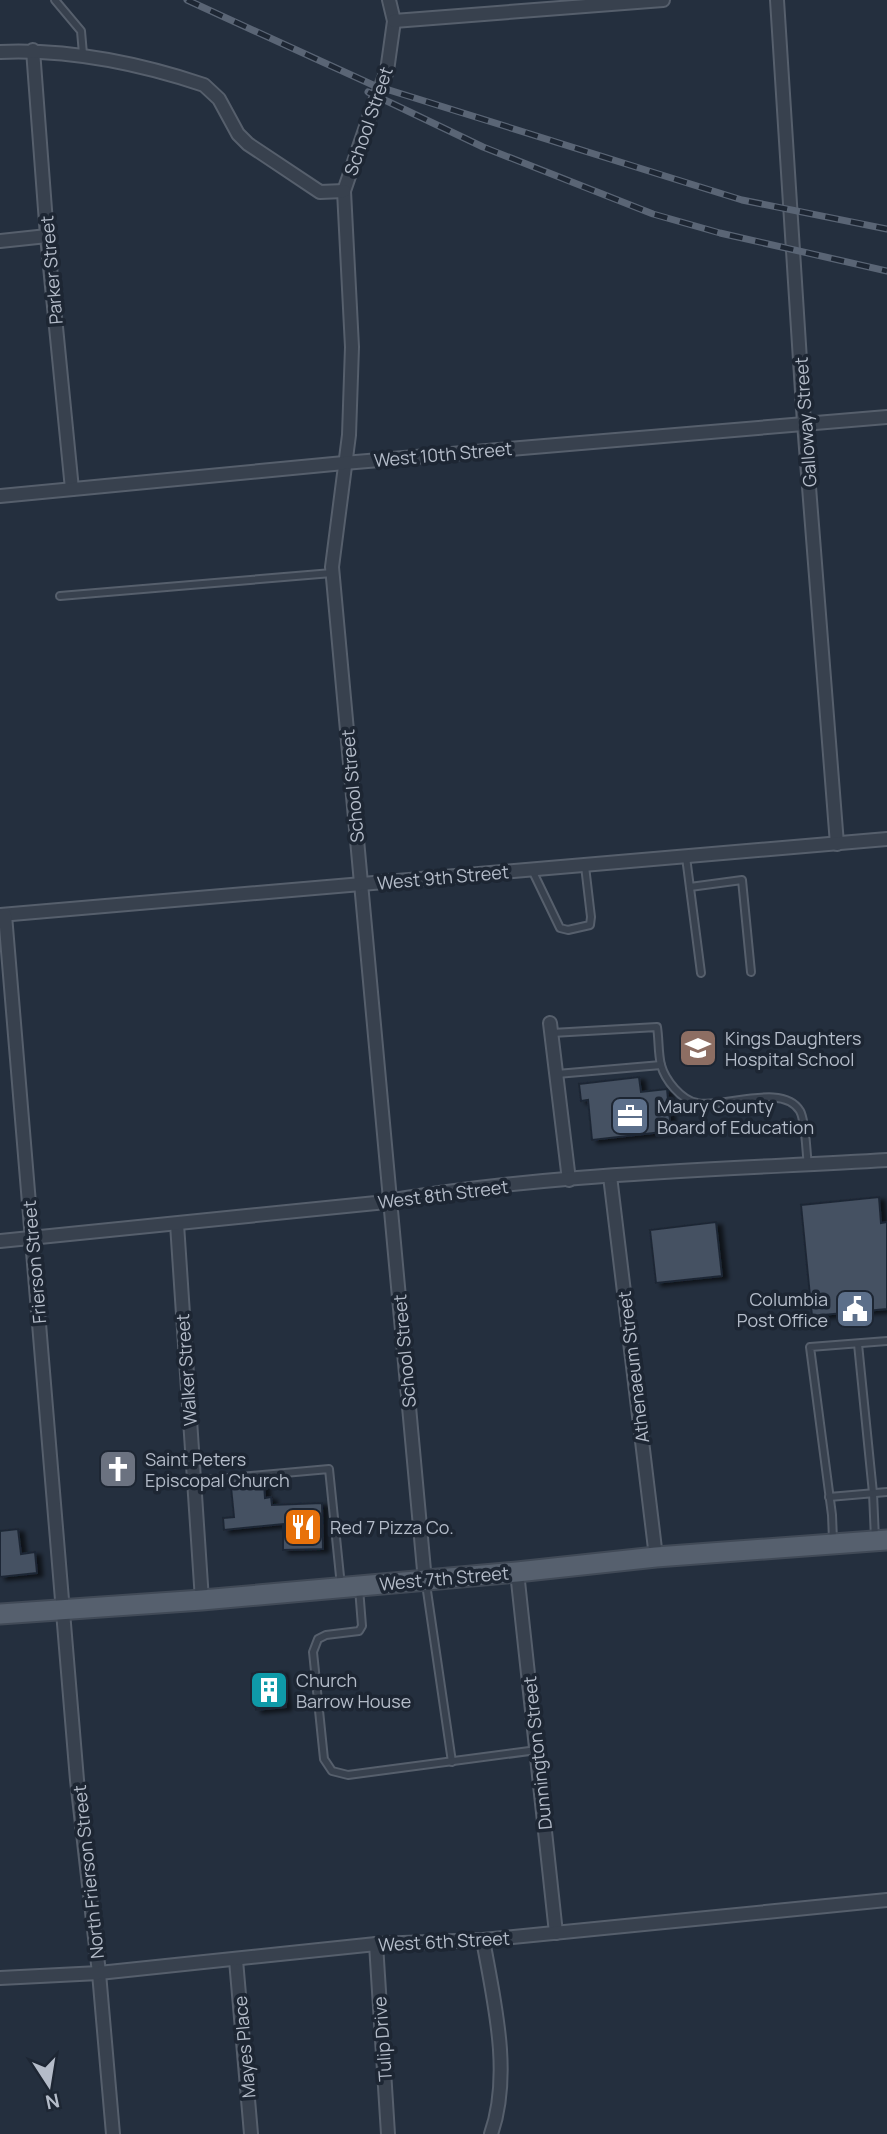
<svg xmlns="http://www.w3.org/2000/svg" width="887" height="2134" font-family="Manrope,sans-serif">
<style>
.building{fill:#455162;stroke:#1f2835;stroke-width:2;filter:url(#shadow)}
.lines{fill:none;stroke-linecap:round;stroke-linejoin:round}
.lane-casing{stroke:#565f6c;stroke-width:10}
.street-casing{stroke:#565f6c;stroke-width:16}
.primary-casing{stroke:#414a57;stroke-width:23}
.lane{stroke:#38414e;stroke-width:6}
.street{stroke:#38414e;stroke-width:12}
.primary{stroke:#56606e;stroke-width:19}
.rail-casing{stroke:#5a6575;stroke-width:7}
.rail{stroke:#1d2633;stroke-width:4.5;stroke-dasharray:13;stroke-linecap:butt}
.labels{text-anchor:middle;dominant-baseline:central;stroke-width:7;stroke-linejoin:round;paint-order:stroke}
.street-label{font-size:18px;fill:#b4bcc9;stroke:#1d2633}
.poi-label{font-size:18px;fill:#b4bcc9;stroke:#1d2633;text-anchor:start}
</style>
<defs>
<filter id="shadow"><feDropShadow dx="5.5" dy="3" stdDeviation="2" flood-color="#0009"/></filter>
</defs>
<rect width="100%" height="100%" fill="#242f3e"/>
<g class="building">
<path d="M639,1077L641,1092L667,1089L671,1131L592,1140L588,1100L581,1101L579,1084Z"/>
<path d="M879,1197L881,1223L887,1222V1309L812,1316L801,1205Z"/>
<path d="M716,1222L722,1276L656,1283L650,1230Z"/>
<path d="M264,1483L265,1498L271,1497L272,1505L322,1503L323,1549L283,1550V1524L224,1530L223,1518L234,1517L231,1487Z"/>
<path d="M18,1529L21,1554L35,1552L37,1573L0,1577V1531Z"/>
<path d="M282,1671L286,1707L256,1710L252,1674Z"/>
</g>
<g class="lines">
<defs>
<g id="lane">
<path d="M55,0L81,31L83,54"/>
<path d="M60,596L332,573"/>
<path d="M686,857L701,973"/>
<path d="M532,870L560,928L568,930L590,925L591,917L585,866"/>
<path d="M690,887L742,880L751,972"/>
<path d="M552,1033L657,1027C659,1039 658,1053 661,1065C665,1080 681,1100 697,1103C723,1109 783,1082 800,1111C806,1122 806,1152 808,1165"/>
<path d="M557,1074L661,1065"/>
<path d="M858,1344L873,1493L875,1539"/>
<path d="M194,1481L329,1469L341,1586"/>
<path d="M829,1497L887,1492"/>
<path d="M833,1540L832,1515L810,1347L887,1341"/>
<path d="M426,1584L452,1762"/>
<path d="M359,1588L362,1626L359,1631L326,1635L318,1639L313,1652L324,1759L332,1771L348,1775L537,1750"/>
</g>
<g id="street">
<path d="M389,0L394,21L387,71L372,109L344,191L352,347L349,435L332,567L425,1581"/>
<path d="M777,0L804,423L837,844"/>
<path d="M394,21L663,0"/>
<path d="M33,50L47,236L72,489"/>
<path d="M0,52C69,49 138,63 204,85L219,99L238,134L248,144L320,192L344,191"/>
<path d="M0,241L47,236"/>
<path d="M0,496L344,463L887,417"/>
<path d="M0,915L887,839"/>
<path d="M5,915L77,1780L99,1973L113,2134"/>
<path d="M550,1023L569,1180"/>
<path d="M610,1176L656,1557"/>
<path d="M177,1224L202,1600"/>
<path d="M0,1241L376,1203C544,1173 717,1170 887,1160"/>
<path d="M517,1572L556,1933"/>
<path d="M483,1940C494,2001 512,2074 491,2134"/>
<path d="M376,1944L388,2134"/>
<path d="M236,1960L251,2134"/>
<path d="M0,1978L99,1973L376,1944L483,1940L887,1900"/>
</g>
<path id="primary" d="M0,1614L202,1600L517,1572L656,1557L887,1540"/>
</defs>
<use href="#lane" class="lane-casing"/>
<use href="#street" class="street-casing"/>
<use href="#primary" class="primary-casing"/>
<use href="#lane" class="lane"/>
<use href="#street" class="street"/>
<use href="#primary" class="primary"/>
<defs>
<g id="rail">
<path d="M187,0L373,85L742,200L887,229"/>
<path d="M368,92L483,147L653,214L720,233L887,271"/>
</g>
</defs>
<use href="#rail" class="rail-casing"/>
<use href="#rail" class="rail"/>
</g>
<defs>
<symbol id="school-square" viewBox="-11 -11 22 22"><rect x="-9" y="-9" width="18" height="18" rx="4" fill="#8d6e63" stroke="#1d2633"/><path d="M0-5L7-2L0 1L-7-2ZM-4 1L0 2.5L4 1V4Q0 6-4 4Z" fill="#fff"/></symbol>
<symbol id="office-square" viewBox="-11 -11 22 22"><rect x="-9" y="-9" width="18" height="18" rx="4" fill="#5c6f8a" stroke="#1d2633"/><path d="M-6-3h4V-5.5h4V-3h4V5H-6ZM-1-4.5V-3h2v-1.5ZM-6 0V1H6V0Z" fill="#fff"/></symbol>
<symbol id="civic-square" viewBox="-11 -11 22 22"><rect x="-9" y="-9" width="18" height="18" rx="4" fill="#5c6f8a" stroke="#1d2633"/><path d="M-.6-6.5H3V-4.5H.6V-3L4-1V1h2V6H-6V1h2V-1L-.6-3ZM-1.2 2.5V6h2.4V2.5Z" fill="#fff"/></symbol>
<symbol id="church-square" viewBox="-11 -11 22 22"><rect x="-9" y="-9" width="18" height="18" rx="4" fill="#6b7280" stroke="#1d2633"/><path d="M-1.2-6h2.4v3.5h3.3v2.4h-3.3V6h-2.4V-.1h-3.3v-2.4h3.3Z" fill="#fff"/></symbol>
<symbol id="restaurant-square" viewBox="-11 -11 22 22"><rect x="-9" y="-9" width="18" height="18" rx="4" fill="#e8710a" stroke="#1d2633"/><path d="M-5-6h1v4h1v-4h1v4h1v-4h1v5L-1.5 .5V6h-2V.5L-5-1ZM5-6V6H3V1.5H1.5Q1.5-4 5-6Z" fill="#fff"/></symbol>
<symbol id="building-square" viewBox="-11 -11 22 22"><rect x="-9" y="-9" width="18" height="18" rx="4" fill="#0f9aa8" stroke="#1d2633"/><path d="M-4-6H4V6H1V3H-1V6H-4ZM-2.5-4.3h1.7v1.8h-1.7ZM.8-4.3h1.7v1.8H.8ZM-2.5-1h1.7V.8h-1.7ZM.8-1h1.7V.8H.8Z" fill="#fff"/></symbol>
</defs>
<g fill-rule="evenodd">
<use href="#school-square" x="676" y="1026" width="44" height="44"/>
<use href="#office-square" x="608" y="1094" width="44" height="44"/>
<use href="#civic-square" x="833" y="1287" width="44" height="44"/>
<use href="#church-square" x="96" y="1447" width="44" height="44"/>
<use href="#restaurant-square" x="281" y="1505" width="44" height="44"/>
<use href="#building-square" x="247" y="1668" width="44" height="44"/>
</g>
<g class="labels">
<g class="street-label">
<text transform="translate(368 121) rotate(-71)">School Street</text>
<text transform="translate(51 270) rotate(-95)">Parker Street</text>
<text transform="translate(805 422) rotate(-94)">Galloway Street</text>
<text transform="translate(443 454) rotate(-5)">West 10th Street</text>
<text transform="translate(352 786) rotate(-95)">School Street</text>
<text transform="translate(443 877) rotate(-5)">West 9th Street</text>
<text transform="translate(443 1194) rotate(-7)">West 8th Street</text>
<text transform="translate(34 1262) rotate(-95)">Frierson Street</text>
<text transform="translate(404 1351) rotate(-95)">School Street</text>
<text transform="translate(633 1367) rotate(-97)">Athenaeum Street</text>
<text transform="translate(186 1370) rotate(-94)">Walker Street</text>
<text transform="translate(444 1578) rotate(-5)">West 7th Street</text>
<text transform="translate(537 1753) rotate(-96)">Dunnington Street</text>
<text transform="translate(88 1872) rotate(-96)">North Frierson Street</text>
<text transform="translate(444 1941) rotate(-3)">West 6th Street</text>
<text transform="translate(382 2039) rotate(-94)">Tulip Drive</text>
<text transform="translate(244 2047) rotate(-95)">Mayes Place</text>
</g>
<g class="poi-label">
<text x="725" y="1038">Kings Daughters<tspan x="725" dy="21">Hospital School</tspan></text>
<text x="657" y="1106">Maury County<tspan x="657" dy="21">Board of Education</tspan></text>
<text x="828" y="1299" text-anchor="end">Columbia<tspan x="828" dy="21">Post Office</tspan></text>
<text x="145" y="1459">Saint Peters<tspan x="145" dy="21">Episcopal Church</tspan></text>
<text x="330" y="1527">Red 7 Pizza Co.</text>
<text x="296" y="1680">Church<tspan x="296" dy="21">Barrow House</tspan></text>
</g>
</g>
<g transform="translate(49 2085) rotate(168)" stroke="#1d2633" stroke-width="5" paint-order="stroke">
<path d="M0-5L12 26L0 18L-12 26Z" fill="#b4bcc9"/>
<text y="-10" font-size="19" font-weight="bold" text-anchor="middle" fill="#b4bcc9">N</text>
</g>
</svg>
